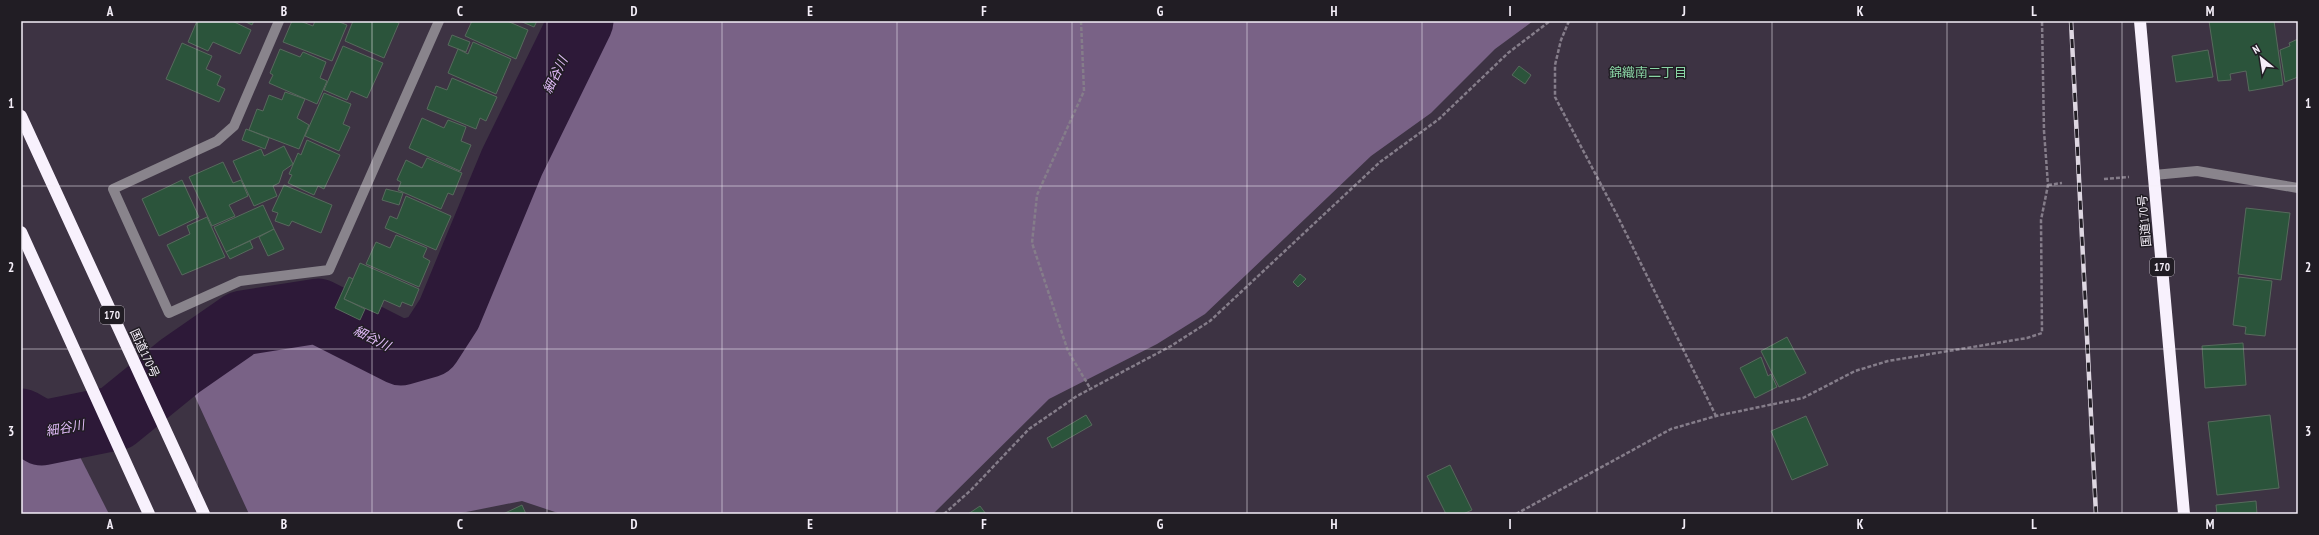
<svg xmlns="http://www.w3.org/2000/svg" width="2319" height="535" font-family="'PT Sans Narrow','Noto Sans JP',sans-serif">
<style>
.forest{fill:#796286}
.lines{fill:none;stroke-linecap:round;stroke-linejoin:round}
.river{stroke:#2d1938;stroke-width:65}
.building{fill:#2b543b;stroke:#576a5d}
.path{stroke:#857d8a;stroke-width:2.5;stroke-dasharray:4 2;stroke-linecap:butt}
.minor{stroke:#89848c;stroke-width:10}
.highway{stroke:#f8f1fd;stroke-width:12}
.rail-casing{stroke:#ded7e2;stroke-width:4.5}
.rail{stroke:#211d24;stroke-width:3;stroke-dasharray:9;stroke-linecap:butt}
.grid{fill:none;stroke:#f4eef8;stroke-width:1;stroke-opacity:0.55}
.labels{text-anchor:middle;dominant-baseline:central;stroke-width:3;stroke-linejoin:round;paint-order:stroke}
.shield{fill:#211d24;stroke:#b5afb8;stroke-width:1}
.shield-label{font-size:11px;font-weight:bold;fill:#f4eef8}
.street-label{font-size:12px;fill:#f4eef8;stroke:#211d24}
.neighbourhood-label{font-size:13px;fill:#8ad5a5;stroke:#211d24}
.water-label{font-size:13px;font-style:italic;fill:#e1bbf8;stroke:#211d24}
.neatline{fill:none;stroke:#f4eef8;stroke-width:1.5}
.grid-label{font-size:13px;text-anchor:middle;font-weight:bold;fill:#f4eef8}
</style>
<rect width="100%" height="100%" fill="#3d3343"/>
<g class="forest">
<path d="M591,21H1533L1495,49L1431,113L1371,156L1205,314L1157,344L1049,399L933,514H561L522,501L456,514H249L186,377L245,334L323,331L401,367L433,356L459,319L522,160Z"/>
<path d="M21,446L75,447L109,514H21Z"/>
</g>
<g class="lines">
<path class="river" d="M21,421L42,433L116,418L180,366L242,323L318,311L401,353L429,345L449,314L512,162L581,21"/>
</g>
<g class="building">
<path d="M197,21H232L251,30L240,54L213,42L208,51L188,42Z"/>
<path d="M244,21H254L252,25Z"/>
<path d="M292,21H300L313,26L315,21H337L347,25L332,61L283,42Z"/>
<path d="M353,21H394L399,23L384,58L345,41Z"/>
<path d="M472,21H507L528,30L516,59L465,36Z"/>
<path d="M520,21H537L534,27Z"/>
<path d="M2209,21H2274L2283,85L2249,91L2246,71L2230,74L2231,80L2218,81Z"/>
<path d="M452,35L470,42L466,52L448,45Z"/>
<path d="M2298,39V77L2285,82L2280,50L2290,46L2289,43Z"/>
<path d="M473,42L511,59L496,94L448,73L458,49L468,54Z"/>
<path d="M182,43L212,56L206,69L221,76L217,85L225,89L219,102L166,79Z"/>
<path d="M343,46L383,63L367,98L351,91L347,100L324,90Z"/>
<path d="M280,49L300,57L303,52L326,62L320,78L327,81L317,104L269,83L273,75L270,73Z"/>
<path d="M2208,50L2213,77L2176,82L2172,56Z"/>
<path d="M1519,66L1531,75L1525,84L1512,75Z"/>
<path d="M452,78L497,97L486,121L480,118L476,129L427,109L436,86L447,90Z"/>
<path d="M285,92L305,99L297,118L309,125L299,149L249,130L257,109L263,111L269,95L282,100Z"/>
<path d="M324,93L351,104L343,124L350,127L339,151L305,136Z"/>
<path d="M422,118L444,128L448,120L466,127L461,141L471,145L460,171L409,148Z"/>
<path d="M246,129L269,138L265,149L242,140Z"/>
<path d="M307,140L340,155L324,189L318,186L314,195L288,183L292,175L289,174L298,153L301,155Z"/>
<path d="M284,146L293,164L283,171L279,183L273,186L277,196L254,206L233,161L261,149L264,156Z"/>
<path d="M427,158L462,173L453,195L448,193L441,209L398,190L401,182L397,180L406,160L422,168Z"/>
<path d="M223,162L233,183L241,180L248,196L229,205L235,216L212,226L189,177Z"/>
<path d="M182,180L199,217L159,236L142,199Z"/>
<path d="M284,185L332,205L321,233L292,221L289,226L275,221L278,213L272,211Z"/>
<path d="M386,189L403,193L399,205L382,200Z"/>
<path d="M406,196L451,216L436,250L385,228L390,216L397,219Z"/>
<path d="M263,205L274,229L226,252L214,227Z"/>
<path d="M2246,208L2290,213L2281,280L2238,274Z"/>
<path d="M207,217L225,257L182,275L167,245L190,234L187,226Z"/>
<path d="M274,229L284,249L268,256L259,237Z"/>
<path d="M396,235L427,248L423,257L430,261L419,287L366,264L376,242L390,248Z"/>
<path d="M250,241L253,248L230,259L226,252Z"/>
<path d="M360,263L419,289L412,306L402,302L400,307L384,300L378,314L344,299Z"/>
<path d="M1300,274L1306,279L1298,287L1293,282Z"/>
<path d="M349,277L353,279L344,299L365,309L360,320L335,308Z"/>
<path d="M2239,277L2272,281L2265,336L2245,334L2246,327L2233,325Z"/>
<path d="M1787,337L1806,373L1779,387L1761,351Z"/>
<path d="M2243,343L2246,385L2205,388L2202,346Z"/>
<path d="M1761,357L1768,376L1771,374L1777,387L1755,398L1740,368Z"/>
<path d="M1086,415L1092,425L1052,448L1047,438Z"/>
<path d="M2270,415L2279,488L2217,495L2208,422Z"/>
<path d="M1806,416L1828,465L1792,480L1771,431Z"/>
<path d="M1450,465L1472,510L1463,514H1446L1427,476Z"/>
<path d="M2256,501L2257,514H2217L2216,505Z"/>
<path d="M522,505L526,514H503Z"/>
<path d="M980,506L986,514H968Z"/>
</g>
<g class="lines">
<g class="path">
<path d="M1081,21L1084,91L1037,195L1032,243L1068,351L1090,388"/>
<path d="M1569,21L1561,40L1555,65V97L1617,215L1716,416"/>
<path d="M2104,179L2129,177"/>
<path d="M2048,185L2062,183"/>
<path d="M944,514L971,490L1029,429L1077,396L1171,346L1210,321L1380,162L1439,119L1508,53L1550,21"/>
<path d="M1516,514L1671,429L1716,416L1803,398L1855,371L1888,361L2027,338L2042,333L2041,220L2048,185L2044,131L2042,21"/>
</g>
<g class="minor">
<path d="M279,21L234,126L217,141L113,189L169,313L240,281L329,270L439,21"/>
<path d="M2154,175L2197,171L2298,188"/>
</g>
<g class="highway">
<path d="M2140,21L2184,514"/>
<path d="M21,116L204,514"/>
<path d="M21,232L149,514"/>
</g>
<defs>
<path id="rail" d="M2071,21L2096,514"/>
</defs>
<use href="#rail" class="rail-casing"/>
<use href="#rail" class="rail"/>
</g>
<path class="grid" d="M197,21V514M372,21V514M547,21V514M722,21V514M897,21V514M1072,21V514M1247,21V514M1422,21V514M1597,21V514M1772,21V514M1947,21V514M2122,21V514M21,186H2298M21,349H2298"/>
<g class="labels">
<g class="shield">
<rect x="2150" y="258" width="24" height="18" rx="3"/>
<rect x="100" y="306" width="24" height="18" rx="3"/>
</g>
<g class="shield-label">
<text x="2162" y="267">170</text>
<text x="112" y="315">170</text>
</g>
<g class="street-label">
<text transform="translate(2144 221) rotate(-95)">国道170号</text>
<text transform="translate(145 353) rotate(65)">国道170号</text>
</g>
<g class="neighbourhood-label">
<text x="1648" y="72">錦織南二丁目</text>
</g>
<g class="water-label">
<text transform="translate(555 75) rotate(-64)">細谷川</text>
<text transform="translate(372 338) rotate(27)">細谷川</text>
<text transform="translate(65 428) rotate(-10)">細谷川</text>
</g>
</g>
<rect width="2319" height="535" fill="none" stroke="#211d24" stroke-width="44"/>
<g transform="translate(2261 58) rotate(330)" stroke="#211d24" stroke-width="3" paint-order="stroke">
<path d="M0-3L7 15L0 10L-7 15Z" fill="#f4eef8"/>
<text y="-6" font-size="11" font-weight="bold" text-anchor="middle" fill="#f4eef8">N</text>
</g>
<rect x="22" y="22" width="2275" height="491" class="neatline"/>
<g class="grid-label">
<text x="110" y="16">A</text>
<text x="284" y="16">B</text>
<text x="460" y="16">C</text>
<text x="634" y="16">D</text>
<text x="810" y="16">E</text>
<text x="984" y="16">F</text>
<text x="1160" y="16">G</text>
<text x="1334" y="16">H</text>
<text x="1510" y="16">I</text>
<text x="1684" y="16">J</text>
<text x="1860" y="16">K</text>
<text x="2034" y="16">L</text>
<text x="2210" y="16">M</text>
<text x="11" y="108">1</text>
<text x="2308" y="108">1</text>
<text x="11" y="272">2</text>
<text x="2308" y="272">2</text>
<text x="11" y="436">3</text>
<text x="2308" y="436">3</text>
<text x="110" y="529">A</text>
<text x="284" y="529">B</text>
<text x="460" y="529">C</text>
<text x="634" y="529">D</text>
<text x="810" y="529">E</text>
<text x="984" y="529">F</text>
<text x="1160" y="529">G</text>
<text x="1334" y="529">H</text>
<text x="1510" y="529">I</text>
<text x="1684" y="529">J</text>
<text x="1860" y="529">K</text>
<text x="2034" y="529">L</text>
<text x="2210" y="529">M</text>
</g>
</svg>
